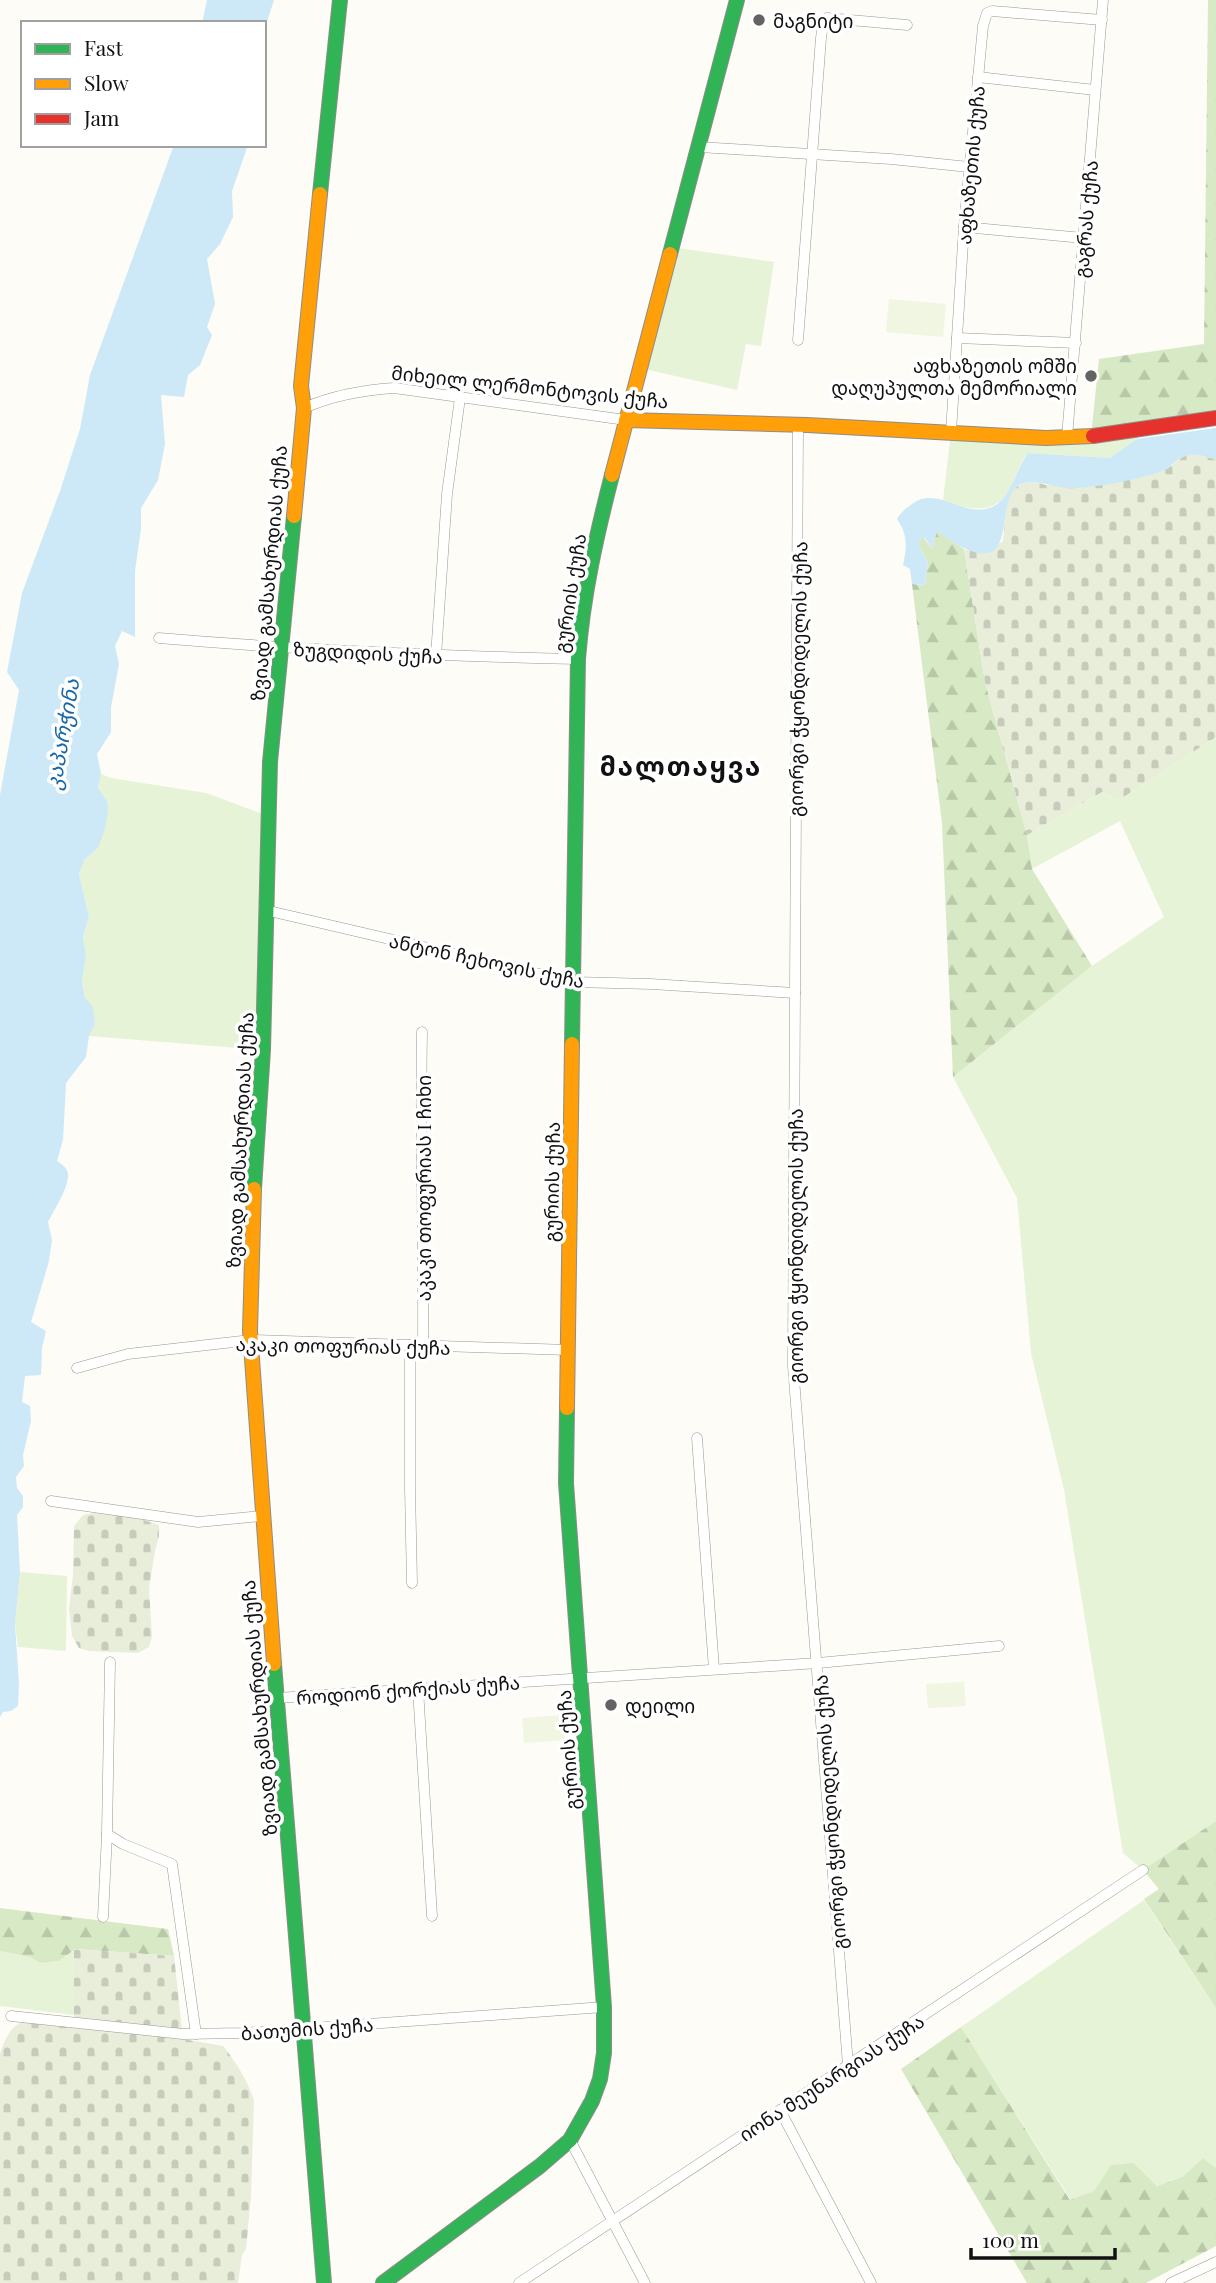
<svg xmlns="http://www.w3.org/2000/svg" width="1216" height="2283" font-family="'Playfair Display','Noto Sans Georgian',serif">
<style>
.grass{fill:#e7f3d7}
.forest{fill:url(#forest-firs)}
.cemetery{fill:url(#cemetery-stones)}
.pitch{fill:#f0f6e1}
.water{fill:#cde8f7}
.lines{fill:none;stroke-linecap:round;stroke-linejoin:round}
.street-casing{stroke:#979795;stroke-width:11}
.fast-casing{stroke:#8e8d8b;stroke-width:16}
.slow-casing{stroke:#8e8d8b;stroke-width:16}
.jam-casing{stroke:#8e8d8b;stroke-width:16}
.street{stroke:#fffffe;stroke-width:10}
.fast{stroke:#30b455;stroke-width:14}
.slow{stroke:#ff9f0a;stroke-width:14}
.jam{stroke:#e5322d;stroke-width:14}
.poi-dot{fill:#646362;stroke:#fff;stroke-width:2.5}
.labels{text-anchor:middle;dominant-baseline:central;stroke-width:7;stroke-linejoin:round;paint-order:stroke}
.poi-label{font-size:19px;fill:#111;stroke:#fff;text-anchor:start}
.street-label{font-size:19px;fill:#111;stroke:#fff}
.water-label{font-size:21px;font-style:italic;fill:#1768a6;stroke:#fff}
.district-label{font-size:26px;font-weight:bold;letter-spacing:2px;fill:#111;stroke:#fff}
</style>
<defs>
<pattern id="forest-firs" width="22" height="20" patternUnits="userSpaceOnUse" patternTransform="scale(1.75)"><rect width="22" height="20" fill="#d8eac5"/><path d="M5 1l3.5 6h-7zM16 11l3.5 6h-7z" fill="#b8c8a8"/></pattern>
<pattern id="cemetery-stones" width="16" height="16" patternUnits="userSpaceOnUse" patternTransform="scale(1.75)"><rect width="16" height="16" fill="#e9eedb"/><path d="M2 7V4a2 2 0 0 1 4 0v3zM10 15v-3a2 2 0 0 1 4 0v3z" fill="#c7cbbb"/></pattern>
</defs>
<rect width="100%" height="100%" fill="#fdfcf7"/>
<g class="grass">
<path d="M671,247L774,262L761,346L746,344L737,390L640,368Z"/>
<path d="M1139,430L1137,439L1110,458L1028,453C1019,464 1017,475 1011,487C995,517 970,510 943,500L951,432Z"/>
<path d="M1216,737V1821L1143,1870L1123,1853L1064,1490L1031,1353L1017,1198L953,1077L1092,966L1164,917L1120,821L1032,869L1027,835L1102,792L1119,800Z"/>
<path d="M101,774L111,778L206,793L268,816L263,1050L89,1036L95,1024L85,998L82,982L86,955L83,938L89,917L79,874L85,859L98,848L107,801L98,788Z"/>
<path d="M20,1572L67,1576L66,1651L18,1647L15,1624Z"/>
<path d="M1144,1900L1216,2008V2168L1203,2158L1182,2177L1157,2186L1134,2163L1094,2191L1071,2200L961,2027Z"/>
<path d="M74,1949V2015L0,2006V1951L30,1957L40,1963L59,1961Z"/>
</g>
<g class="forest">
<path d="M1208,0H1216V418L1091,436L1099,359L1204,344Z"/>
<path d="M937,530L964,549L985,682L1027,835L1032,869L1092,966L953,1077L942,823L912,584L925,585L928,563L920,549L918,540L924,538L932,549Z"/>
<path d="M1216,1821V2008L1144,1899L1159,1889L1143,1870Z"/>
<path d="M0,1908L168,1929L174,1956L75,1949L59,1961L40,1963L30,1957L0,1951Z"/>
<path d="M961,2027L1070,2200L1094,2191L1111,2165L1134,2163L1157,2186L1182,2177L1203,2158L1216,2168V2246L1146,2283H1027L901,2069Z"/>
</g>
<g class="cemetery">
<path d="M1192,454L1216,459V737L1119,800L1102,792L1027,835L985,682L964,549L985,554L1003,541C1006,512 1004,471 1046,485L1167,469L1184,456Z"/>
<path d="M93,1513L135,1517L159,1525V1536L155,1551L149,1588L152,1637L149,1647L138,1653L89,1651L79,1648L72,1636L69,1609L73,1575L74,1526L83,1515Z"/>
<path d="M74,1949L174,1956L183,2039L223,2046C236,2062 247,2080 254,2100L251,2196L246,2249L242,2255L238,2283H0V2054C14,2008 33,2022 74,2025Z"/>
</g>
<g class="pitch">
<path d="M889,299L946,304L943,337L886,332Z"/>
<path d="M964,1682L966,1706L928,1708L926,1684Z"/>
<path d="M563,1715L565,1740L524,1743L522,1718Z"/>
</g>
<g class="water">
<path d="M207,0H274L264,31V23H202Z"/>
<path d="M174,145H248L232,191L233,217L220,244L207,259L215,304L207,327L212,335L200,365L188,375L184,397L161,395L165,444L158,480L141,508V529L135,571V637L122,631L115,646L119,664L111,707V732L97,754L101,774L98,788L107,801L108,811L105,829L98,848L85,859L79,874L89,917L83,937L86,955L82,982L85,998L93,1007L95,1024L89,1036L86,1057L66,1083L63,1140L57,1161C61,1164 67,1167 68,1174C69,1187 54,1210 48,1222L52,1240L49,1261L31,1322L46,1331L42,1348L41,1375L25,1376L22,1402L30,1406L31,1421L23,1455L24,1466L16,1477L17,1488L23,1496V1507L17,1515L20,1572L15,1624L19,1685L18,1706L11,1711L3,1712L0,1717V795L19,690L7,672L22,593L60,491L80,429L90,375Z"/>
<path d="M1216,428V459C1208,458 1198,454 1190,455C1180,456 1175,463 1168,468C1159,474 1122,482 1111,484C1097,486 1082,488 1068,488C1054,487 1034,479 1021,484C992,497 1021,575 964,548C954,544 946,536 937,531L932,549L925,538L919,540L920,549L928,563L925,585L912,584L910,569L903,565C907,547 908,535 897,519C900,513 905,509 912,504C938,484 967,521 994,506C1012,497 1016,468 1028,453L1110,458L1137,439Z"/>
</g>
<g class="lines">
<defs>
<g id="street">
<path d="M978,77L1095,90"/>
<path d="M699,147L891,159L969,167"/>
<path d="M964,227L1083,238"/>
<path d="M957,338L1076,343"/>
<path d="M798,340L821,38L823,24L827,18L907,25"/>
<path d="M304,408C334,395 362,390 394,388L626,420"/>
<path d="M798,425L793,1366L848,2065"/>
<path d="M951,432L964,227L983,26L987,13L992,11L1102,20"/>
<path d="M1067,437L1103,0"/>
<path d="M159,638C299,650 438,656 578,659"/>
<path d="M436,656L447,494L460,398"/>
<path d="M265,910L574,982L651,984L795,993"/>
<path d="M422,1032C420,1136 424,1241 423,1345"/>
<path d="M410,1345V1488L412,1583"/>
<path d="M77,1368L128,1354L251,1340L569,1350"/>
<path d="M697,1438L714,1669"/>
<path d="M51,1501L198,1522L262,1516"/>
<path d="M110,1662L107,1834L123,1844L172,1864L196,2034"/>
<path d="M418,1689L432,1916"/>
<path d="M277,1698L818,1663L999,1646"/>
<path d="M103,1917L107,1834"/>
<path d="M11,2016L183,2034L244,2033L604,2007"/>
<path d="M780,2110L871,2283"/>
<path d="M570,2140L645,2283"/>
<path d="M519,2283L1143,1870"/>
<path d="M1171,2283L1216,2262"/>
</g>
<g id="fast">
<path d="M320,194L340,0"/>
<path d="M670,254L737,0"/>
<path d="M572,1044L578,659C583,595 596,537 612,475"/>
<path d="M254,1189L263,1050L270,762L294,516"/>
<path d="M274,1664L324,2283"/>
<path d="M383,2283L540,2166L570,2140L592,2101L600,2079L604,2053V2007L566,1483L567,1408"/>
</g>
<g id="slow">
<path d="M626,420L807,425L1046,438L1093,436"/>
<path d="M612,475L670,254"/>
<path d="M294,516L304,408L301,386L320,194"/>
<path d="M254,1189L250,1331L274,1664"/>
<path d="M567,1408L572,1044"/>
</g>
<path id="jam" d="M1093,436L1216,418"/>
</defs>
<use href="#street" class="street-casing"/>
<use href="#fast" class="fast-casing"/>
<use href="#slow" class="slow-casing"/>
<use href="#jam" class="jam-casing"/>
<use href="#street" class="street"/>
<use href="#fast" class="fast"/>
<use href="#slow" class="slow"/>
<use href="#jam" class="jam"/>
</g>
<g class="poi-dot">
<circle cx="759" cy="20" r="7"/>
<circle cx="1091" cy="376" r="7"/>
<circle cx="611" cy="1705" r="7"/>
</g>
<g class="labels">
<g class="poi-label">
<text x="773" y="20">მაგნიტი</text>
<text x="1077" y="365" text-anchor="end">აფხაზეთის ომში<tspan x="1077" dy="22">დაღუპულთა მემორიალი</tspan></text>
<text x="625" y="1705">დეილი</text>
</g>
<g class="street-label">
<text transform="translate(970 165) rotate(-85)">აფხაზეთის ქუჩა</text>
<text transform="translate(1085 219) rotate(-85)">გაგრას ქუჩა</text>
<text transform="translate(530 386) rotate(6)">მიხეილ ლერმონტოვის ქუჩა</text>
<text transform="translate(268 573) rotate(-85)">ზვიად გამსახურდიას ქუჩა</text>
<text transform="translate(569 593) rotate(-81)">გურიის ქუჩა</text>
<text transform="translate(368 652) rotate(3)">ზუგდიდის ქუჩა</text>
<text transform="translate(797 679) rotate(-89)">გიორგი ჭყონდიდელის ქუჩა</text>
<text transform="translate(487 960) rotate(12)">ანტონ ჩეხოვის ქუჩა</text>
<text transform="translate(239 1140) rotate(-87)">ზვიად გამსახურდიას ქუჩა</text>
<text transform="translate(551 1182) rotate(-89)">გურიის ქუჩა</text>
<text transform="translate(423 1188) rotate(-90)">აკაკი თოფურიას I ჩიხი</text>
<text transform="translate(795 1246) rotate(-90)">გიორგი ჭყონდიდელის ქუჩა</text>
<text transform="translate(343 1345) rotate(1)">აკაკი თოფურიას ქუჩა</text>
<text transform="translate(408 1689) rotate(-4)">როდიონ ქორქიას ქუჩა</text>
<text transform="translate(258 1708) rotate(-95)">ზვიად გამსახურდიას ქუჩა</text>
<text transform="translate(567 1750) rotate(-94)">გურიის ქუჩა</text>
<text transform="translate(829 1812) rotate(-94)">გიორგი ჭყონდიდელის ქუჩა</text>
<text transform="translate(307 2028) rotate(-4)">ბათუმის ქუჩა</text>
<text transform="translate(831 2077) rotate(-33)">იონა მეუნარგიას ქუჩა</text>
</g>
<g class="water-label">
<text transform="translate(61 734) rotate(-80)">კაპარჭინა</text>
</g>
<g class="district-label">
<text x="681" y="765">მალთაყვა</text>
</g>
</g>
<rect x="21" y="21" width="245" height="126" fill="#ffffff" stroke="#a0a0a0" stroke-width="2"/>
<rect x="35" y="44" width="35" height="10" fill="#30b455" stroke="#a0a0a0" stroke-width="2"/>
<text x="84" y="56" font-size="21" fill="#111111">Fast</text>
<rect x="35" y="79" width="35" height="10" fill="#ff9f0a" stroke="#a0a0a0" stroke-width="2"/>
<text x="84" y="91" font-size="21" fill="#111111">Slow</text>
<rect x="35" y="114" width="35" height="10" fill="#e5322d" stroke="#a0a0a0" stroke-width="2"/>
<text x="84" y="126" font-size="21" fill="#111111">Jam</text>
<path d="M971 2248v10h144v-10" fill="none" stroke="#111111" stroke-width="3.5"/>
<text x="982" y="2248" font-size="21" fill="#111111" stroke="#ffffff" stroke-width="5" paint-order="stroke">100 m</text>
</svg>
